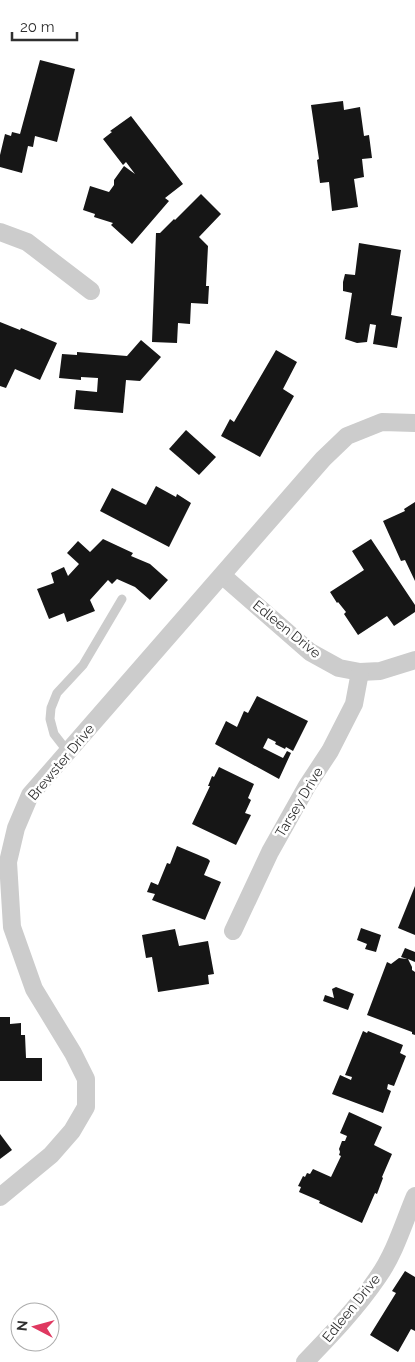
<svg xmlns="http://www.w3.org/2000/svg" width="415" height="1362" font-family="Raleway,sans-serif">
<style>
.building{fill:#161616}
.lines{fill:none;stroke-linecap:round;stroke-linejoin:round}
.service{stroke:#ccc;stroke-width:9}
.minor{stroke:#ccc;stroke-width:18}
.labels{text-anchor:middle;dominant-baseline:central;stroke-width:5;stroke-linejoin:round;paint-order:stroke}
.street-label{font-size:14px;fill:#2f2f2f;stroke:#fff}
</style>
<rect width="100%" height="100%" fill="#fff"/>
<g class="building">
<path d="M40,60L75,69L57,142L35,136L33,147L28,146L22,173L0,167V155L5,134L11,136L12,132L20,134Z"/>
<path d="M343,101L344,110L360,107L364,136L369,135L372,158L362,159L364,177L354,179L358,207L332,211L329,182L320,183L317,160L319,159L311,105Z"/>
<path d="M131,116L183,184L165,198L169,201L132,244L111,225L113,223L94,217L95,214L83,210L90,186L109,192L114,185V180L124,166L135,174L126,162L123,165L103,139L112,132L110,131Z"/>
<path d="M201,194L221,214L199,237L208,246L206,286H209L208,304L191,303L190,324L178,323L177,343L152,342L156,233H160L174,219L175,220Z"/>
<path d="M359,243L401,250L391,315L402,317L397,348L373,344L376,325L370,324L367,342L357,343L345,339L352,293L343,291V282L345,274L355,275Z"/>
<path d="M0,322L20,330L21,328L57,343L40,380L15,369L6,388L0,386Z"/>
<path d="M141,340L161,357L140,381L126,380L123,413L74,409L76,390L97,392L98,378L81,377V380L59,378L62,354L77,355V352L127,356Z"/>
<path d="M276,350L297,362L283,389L294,396L260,457L221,436L230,419L234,422Z"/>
<path d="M186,430L216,457L199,475L169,449Z"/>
<path d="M156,486L176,497L177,494L191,503L169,547L100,511L112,488L146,505Z"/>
<path d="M415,502V581L405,560L401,561L383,521L405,511L404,509Z"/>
<path d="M103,539L133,553L131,556L150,564L168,580L150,600L135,587L117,579L112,584L108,580L90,600L95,611L67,622L64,613L49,619L37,589L54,583L51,573L64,567L68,576L79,564L67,553L78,541L90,552Z"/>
<path d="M371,539L415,605V612L394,626L387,616L358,635L344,614L346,612L338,602L337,603L330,592L364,570L352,551Z"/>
<path d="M257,696L308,721L293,751L286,747L285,749L275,744L276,742L268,738L263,748L283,758L287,751L291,753L279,779L215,744L226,721L237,727L244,711L248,713Z"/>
<path d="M219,767L254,784L248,798L251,800L245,813L251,815L236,845L192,824L210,786H208L212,776L214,777Z"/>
<path d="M177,846L208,859L210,861L204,875L221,882L205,920L152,900L155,894L147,892L151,882L158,885L167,863L170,864Z"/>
<path d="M415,886V935L398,928Z"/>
<path d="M361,928L381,935L376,952L365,949L367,944L357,940Z"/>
<path d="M175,929L179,946L208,941L214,974L208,975L209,984L158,992L152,957L146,958L142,935Z"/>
<path d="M405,948L415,952V962L408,959L412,967V970L415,972V1035L412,1034V1032L367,1015L387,962L391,964L399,958L407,959L401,957Z"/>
<path d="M336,987L354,994L348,1010L323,1001L325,995L334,998L332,989Z"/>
<path d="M0,1017H10V1024L21,1023V1035H25L26,1058H42V1081H0Z"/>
<path d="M363,1031L367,1033L368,1031L403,1045L400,1053L406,1056L394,1086L388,1084L387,1089L391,1091L383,1113L332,1094L340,1075L351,1080L352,1077L345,1075Z"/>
<path d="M349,1112L382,1127L374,1145L392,1154L382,1177L383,1178L377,1194L375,1193L362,1223L319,1203L320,1201L299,1192L301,1187L298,1186L303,1176L305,1177L307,1173L310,1174L313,1169L331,1177L341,1156L339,1155L340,1152L339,1149L342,1141H345L347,1136L340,1133Z"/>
<path d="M0,1134L12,1150L0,1159Z"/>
<path d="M405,1271L415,1277V1331L411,1329L398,1352L370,1335L396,1293L392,1291Z"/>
</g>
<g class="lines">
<path class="service" d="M68,752L54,734L50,719L51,708L57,693L83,665L122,599"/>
<g class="minor">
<path d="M0,232L27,242L91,291"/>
<path d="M223,576L310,652L339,668L360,672L380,671L415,660"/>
<path d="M233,931L270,852L307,786L330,751L354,704L360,672"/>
<path d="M0,1197L51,1155L72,1131L86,1107V1079L73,1053L34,989L12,927L8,862L16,828L30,795L323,459L347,436L382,422L415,423"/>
<path d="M305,1362C331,1335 357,1308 378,1277C395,1253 404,1222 415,1196"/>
</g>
</g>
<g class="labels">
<g class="street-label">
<text transform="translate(287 629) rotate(39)">Edleen Drive</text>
<text transform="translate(61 762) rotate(-50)">Brewster Drive</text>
<text transform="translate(299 802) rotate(-59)">Tarsey Drive</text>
<text transform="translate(351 1308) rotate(-51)">Edleen Drive</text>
</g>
</g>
<g transform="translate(35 1327) rotate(276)"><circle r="24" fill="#ffffff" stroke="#acacac"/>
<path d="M0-4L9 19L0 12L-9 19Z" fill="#df3860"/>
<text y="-8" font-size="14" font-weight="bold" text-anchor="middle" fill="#2f2f2f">N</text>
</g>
<path d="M12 32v8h65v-8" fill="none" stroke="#2f2f2f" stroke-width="2.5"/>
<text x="20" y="32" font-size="15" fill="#2f2f2f" stroke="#ffffff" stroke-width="4" paint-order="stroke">20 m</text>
</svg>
